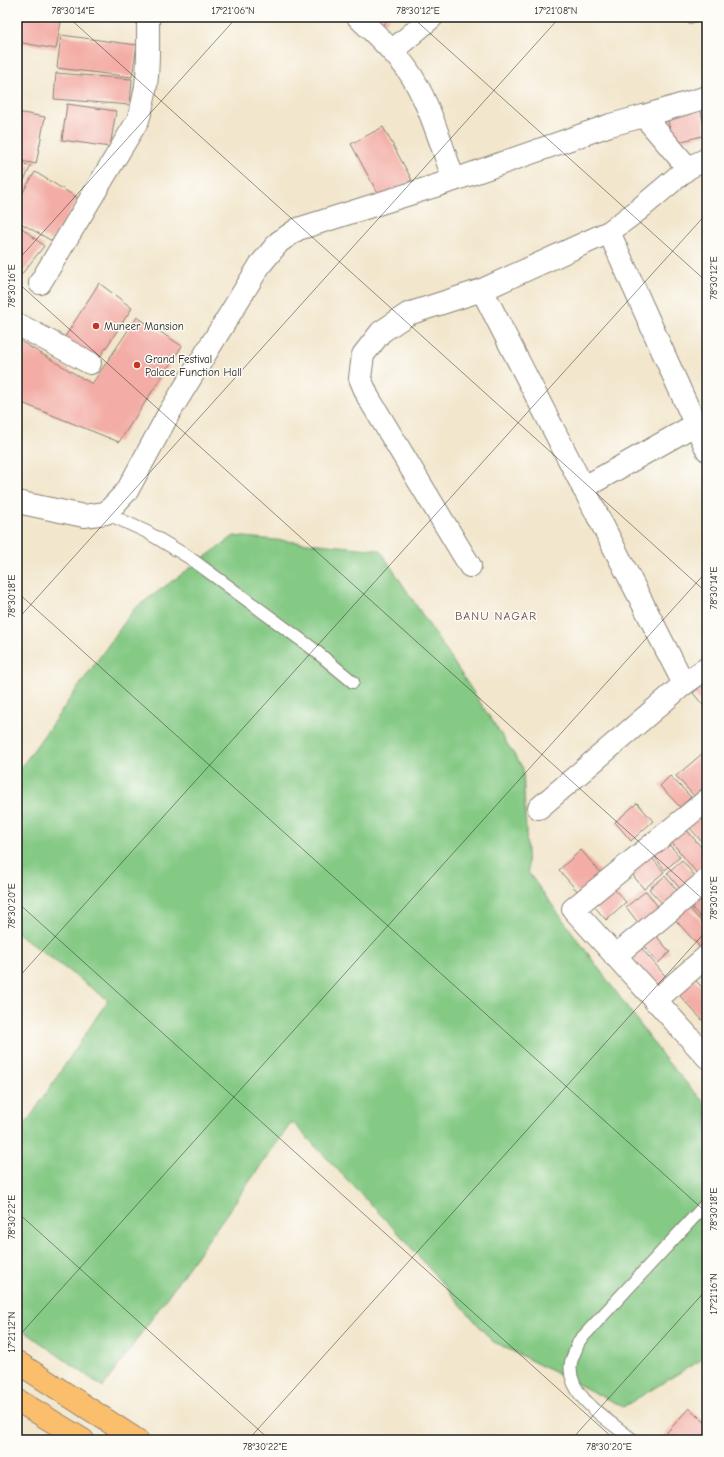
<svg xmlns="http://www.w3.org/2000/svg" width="724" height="1457" font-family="'Comic Neue',sans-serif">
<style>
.green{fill:#84c984;stroke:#507250}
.building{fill:#f3ada6}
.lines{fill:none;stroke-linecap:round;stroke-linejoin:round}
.lane-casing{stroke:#878174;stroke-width:14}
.street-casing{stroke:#878174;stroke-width:24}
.primary-casing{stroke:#878174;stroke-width:24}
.lane{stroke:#fff;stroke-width:12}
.street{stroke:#fff;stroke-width:22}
.primary{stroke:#fabe6d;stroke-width:22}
.ticks{fill:none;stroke:#1c1c1c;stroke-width:1;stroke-opacity:0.45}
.poi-dot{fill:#c8321e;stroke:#fdfcf7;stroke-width:1.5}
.labels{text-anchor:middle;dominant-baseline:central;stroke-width:3;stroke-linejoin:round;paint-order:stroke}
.poi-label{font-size:11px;fill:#1c1c1c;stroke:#fdfcf7;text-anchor:start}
.neighbourhood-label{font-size:12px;letter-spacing:1px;fill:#674f4c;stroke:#fdfcf7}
.neatline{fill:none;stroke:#1c1c1c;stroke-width:1.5}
.ticks-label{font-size:10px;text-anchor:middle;fill:#1c1c1c}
</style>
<rect width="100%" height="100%" fill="#fdfcf7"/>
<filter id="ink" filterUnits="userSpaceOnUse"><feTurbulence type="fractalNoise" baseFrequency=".025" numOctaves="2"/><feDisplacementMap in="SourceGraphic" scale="8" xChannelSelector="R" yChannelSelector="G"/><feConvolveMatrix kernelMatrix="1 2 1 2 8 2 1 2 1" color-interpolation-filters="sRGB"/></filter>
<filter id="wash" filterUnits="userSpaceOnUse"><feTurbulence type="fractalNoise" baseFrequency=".012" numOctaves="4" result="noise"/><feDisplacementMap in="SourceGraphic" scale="16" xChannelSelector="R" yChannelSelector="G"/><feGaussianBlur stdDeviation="0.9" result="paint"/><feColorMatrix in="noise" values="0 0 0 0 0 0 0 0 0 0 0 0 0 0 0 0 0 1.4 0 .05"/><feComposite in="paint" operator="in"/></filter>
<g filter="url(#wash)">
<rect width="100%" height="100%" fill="#f2e6cc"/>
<path class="green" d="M234,536L380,550L523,768L528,872L666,1060L707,1106V1356L623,1407L492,1341L401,1236L292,1122L103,1387L17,1326V1137L108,1000L17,933V773L134,609Z"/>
<g id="blocks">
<g class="building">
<path d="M17,17H62L56,49L17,42Z"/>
<path d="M365,17H390L380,29Z"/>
<path d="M686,17H707L689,24Z"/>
<path d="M61,35L137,45L132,77L57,68Z"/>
<path d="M17,58L21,59L18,77H17Z"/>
<path d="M56,73L132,79L130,105L54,99Z"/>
<path d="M67,104L116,111L110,147L62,140Z"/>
<path d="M700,107L706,135L674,143L666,114Z"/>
<path d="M17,112L45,117L36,164L17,160Z"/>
<path d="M383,127L412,180L380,198L351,144Z"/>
<path d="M17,162L31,166L17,195Z"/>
<path d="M35,172L78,198L52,241L17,221V202Z"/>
<path d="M17,224L44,246L17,280Z"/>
<path d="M99,283L132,308L96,363L61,343Z"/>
<path d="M137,317L182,346L119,442L17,401V339L92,384Z"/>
<path d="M707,681V710L693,693Z"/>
<path d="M703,753L707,758V784L694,796L676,776Z"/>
<path d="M670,776L691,797L680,807L660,786Z"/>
<path d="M637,803L653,821L631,841L615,822Z"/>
<path d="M702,810L707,816V848L686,823Z"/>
<path d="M685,828L707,854V871L700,877L670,840Z"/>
<path d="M665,840L680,857L665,870L651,852Z"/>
<path d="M581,850L601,873L579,893L559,870Z"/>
<path d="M646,851L664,872L644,889L627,868Z"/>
<path d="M682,860L697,879L682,891L667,873Z"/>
<path d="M665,876L681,895L666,908L649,889Z"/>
<path d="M614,889L626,902L606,920L594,906Z"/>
<path d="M646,891L663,913L643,929L626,907Z"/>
<path d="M707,894V925L686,901Z"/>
<path d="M685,903L707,928V951L705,953L671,915Z"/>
<path d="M652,931L670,952L658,963L640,942Z"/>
<path d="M637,943L668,979L652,993L621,957Z"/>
<path d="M694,979L707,992V1019L704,1022L678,994Z"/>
<path d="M689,1408L707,1424V1440H663L661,1439Z"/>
</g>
</g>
</g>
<g filter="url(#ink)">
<use href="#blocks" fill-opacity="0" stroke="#878174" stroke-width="1"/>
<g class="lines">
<defs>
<g id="lane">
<path d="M106,513L147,532L190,558L312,648L353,682"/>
<path d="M633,1440C610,1421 565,1396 571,1362C573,1355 577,1348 579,1341L707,1203"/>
</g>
<g id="street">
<path d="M358,17C375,34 393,50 407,69C428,98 441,145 454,180"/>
<path d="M392,51L432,17"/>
<path d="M644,116L707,97"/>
<path d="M609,232L707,450"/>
<path d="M40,283L138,120C150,84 148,55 148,17"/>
<path d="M482,290L684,684"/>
<path d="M17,324L90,363"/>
<path d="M583,488L707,418"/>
<path d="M17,502L84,516L106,513L127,491L169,413L260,265L279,242L298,229L454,180L610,125L644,116L688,168L707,159"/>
<path d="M470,566L368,397L360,378L363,355L381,332L408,314L482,290L609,232L637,211L688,168"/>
<path d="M707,800L573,909L707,1057"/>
<path d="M539,808L684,684L707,668"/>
<path d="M615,956L707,880"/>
<path d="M655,1001L707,956"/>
</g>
<g id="primary">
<path d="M17,1362L137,1440"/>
<path d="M17,1400L83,1440"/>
</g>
</defs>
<use href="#lane" class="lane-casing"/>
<use href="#street" class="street-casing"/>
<use href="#primary" class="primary-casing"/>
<use href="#lane" class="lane"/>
<use href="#street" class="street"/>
<use href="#primary" class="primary"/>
</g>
</g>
<path class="ticks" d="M68,17L707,593M412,17L707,282M17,261L237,17M17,282L707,903M17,592L707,1213M17,620L560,17M17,902L615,1440M17,979L707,213M17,1212L270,1440M17,1338L707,571M248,1440L707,930M571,1440L707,1289"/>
<g class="poi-dot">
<circle cx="96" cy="326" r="4"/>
<circle cx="137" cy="365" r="4"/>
</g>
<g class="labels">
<g class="poi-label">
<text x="104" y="326">Muneer Mansion</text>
<text x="145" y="359">Grand Festival<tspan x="145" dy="13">Palace Function Hall</tspan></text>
</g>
<g class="neighbourhood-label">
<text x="496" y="616">BANU NAGAR</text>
</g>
</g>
<rect width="724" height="1457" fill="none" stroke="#fdfcf7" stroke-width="44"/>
<rect x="22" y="22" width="680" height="1413" class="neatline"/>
<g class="ticks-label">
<text x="73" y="14">78°30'14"E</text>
<text x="233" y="14">17°21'06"N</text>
<text x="418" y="14">78°30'12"E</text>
<text x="556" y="14">17°21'08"N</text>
<text transform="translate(713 278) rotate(-90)" y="4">78°30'12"E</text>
<text transform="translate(11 286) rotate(-90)" y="4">78°30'16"E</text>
<text transform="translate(713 588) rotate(-90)" y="4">78°30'14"E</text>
<text transform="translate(11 596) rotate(-90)" y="4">78°30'18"E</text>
<text transform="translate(713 898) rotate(-90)" y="4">78°30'16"E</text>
<text transform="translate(11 906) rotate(-90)" y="4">78°30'20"E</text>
<text transform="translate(713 1209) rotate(-90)" y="4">78°30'18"E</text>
<text transform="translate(11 1217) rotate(-90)" y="4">78°30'22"E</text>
<text transform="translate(713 1294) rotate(-90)" y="4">17°21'16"N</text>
<text transform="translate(11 1332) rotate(-90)" y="4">17°21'12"N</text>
<text x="265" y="1450">78°30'22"E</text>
<text x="609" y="1450">78°30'20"E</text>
</g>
</svg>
